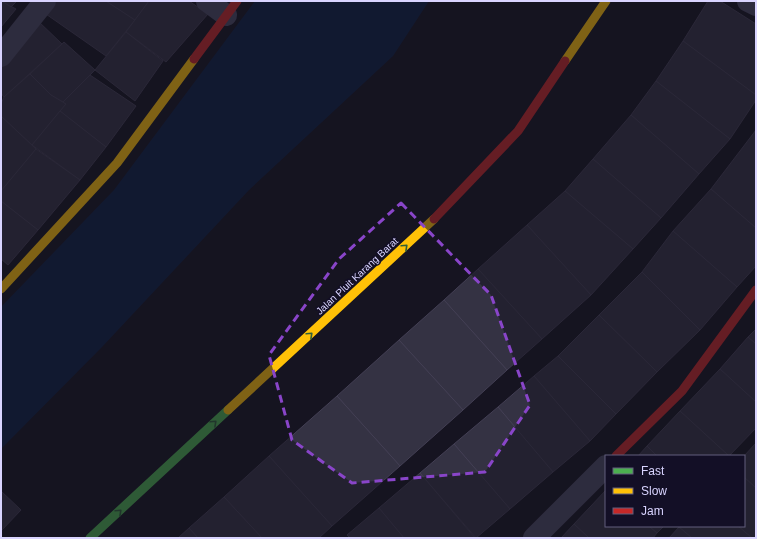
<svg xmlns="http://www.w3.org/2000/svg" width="757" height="539" font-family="Arial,sans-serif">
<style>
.water{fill:#0d2144}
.building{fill:#343243;stroke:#433f54}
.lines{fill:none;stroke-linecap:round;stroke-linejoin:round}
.street{stroke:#4a4962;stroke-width:22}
.fast{stroke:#4caf50;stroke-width:9}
.slow{stroke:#ffc107;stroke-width:9}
.jam{stroke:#c62828;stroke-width:9}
.oneway{stroke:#305f3b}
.marked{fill:none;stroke:#8945c9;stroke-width:3;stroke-dasharray:8 5;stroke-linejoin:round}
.labels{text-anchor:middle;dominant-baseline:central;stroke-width:3;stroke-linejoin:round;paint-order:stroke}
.street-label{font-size:10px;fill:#d9d4ff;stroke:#130f26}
</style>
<rect width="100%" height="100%" fill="#161421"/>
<path class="water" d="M255,1H429L393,56L249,190L102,347L1,449V307L114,190Z"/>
<g class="building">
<path d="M1,1L16,9L1,27Z"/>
<path d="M2,1H17L11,7Z"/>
<path d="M51,1H106L135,20L106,56L43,12Z"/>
<path d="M106,1H149L135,20Z"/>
<path d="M149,1H189L208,14L166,62L126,32Z"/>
<path d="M708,1H720L756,24V95L683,41Z"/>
<path d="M37,20L62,44L4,97L1,93V62Z"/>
<path d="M126,32L163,61L135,101L95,70Z"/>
<path d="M683,41L756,95V100L730,139L656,81Z"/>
<path d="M64,42L95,70L63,102L51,95L30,74Z"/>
<path d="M30,74L51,95L66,104L32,145L1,116V104L4,97Z"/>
<path d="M90,75L136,106L106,147L60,111L66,104L63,102Z"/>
<path d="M656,81L730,139L699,174L631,115Z"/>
<path d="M60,111L106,147L80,180L32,145Z"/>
<path d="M631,115L699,174L661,218L593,159Z"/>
<path d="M1,116L36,149L1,191Z"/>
<path d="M756,130V228L711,189Z"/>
<path d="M36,149L80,180L38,230L1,201V191Z"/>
<path d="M593,159L661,218L633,249L565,191Z"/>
<path d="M711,189L756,228V266L737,287L673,231Z"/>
<path d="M565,191L633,249L591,295L527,225Z"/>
<path d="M1,201L38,230L8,265L1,259Z"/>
<path d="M527,225L591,295L542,339L478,269Z"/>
<path d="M673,231L737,287L700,330L642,272Z"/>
<path d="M478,269L542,339L507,370L444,300Z"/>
<path d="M642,272L700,330L657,372L599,315Z"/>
<path d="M444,300L507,370L463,410L399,340Z"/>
<path d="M599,315L657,372L616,414L558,356Z"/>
<path d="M756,329V344L748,337Z"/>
<path d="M748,337L756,344V402L720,369Z"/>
<path d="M399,340L463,410L400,466L337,396Z"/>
<path d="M558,356L616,414L590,441L534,376Z"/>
<path d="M720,369L756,402V428L729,456L680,411Z"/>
<path d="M534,376L590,441L553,472L498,407Z"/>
<path d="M337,396L400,466L332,526L269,456Z"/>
<path d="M498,407L553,472L510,509L454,444Z"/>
<path d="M680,411L729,456H657L647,446Z"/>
<path d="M756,443V488L744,477V456Z"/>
<path d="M454,444L510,509L476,538L420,473Z"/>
<path d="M647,446L657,456H638Z"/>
<path d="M269,456L332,526L319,538H262L224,497Z"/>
<path d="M420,473L475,538H404L379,508Z"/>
<path d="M744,477L756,488V538H752L738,526H744Z"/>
<path d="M606,490V526H649L657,533L653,538H589L574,524Z"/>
<path d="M1,491L21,510L1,531Z"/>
<path d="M224,497L262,538H198L189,528Z"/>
<path d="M379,508L404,538H350L347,535Z"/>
<path d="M574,524L589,538H561Z"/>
<path d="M649,526H664L657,533Z"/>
<path d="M680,526H738L752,538H692L679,527Z"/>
<path d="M679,527L692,538H669Z"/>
<path d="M189,528L198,538H178Z"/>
</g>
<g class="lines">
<g class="street">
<path d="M207,1L226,15"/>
<path d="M748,1L756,5"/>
<path d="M1,56L45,1"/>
<path d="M534,538L606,466"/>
</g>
<path class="fast" d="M90,538L228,410"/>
<g class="slow">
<path d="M565,61L606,1"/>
<path d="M1,289L117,163L194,59"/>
<path d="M228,410L434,219"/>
</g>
<g class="jam">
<path d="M194,59L237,1"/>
<path d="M434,219L518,131L565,61"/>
<path d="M616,456L682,391L756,290"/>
</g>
</g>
<defs><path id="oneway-chevron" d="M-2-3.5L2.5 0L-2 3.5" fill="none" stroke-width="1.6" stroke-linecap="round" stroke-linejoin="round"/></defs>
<g class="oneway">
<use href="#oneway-chevron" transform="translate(405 247) rotate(-43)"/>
<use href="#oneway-chevron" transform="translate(310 335) rotate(-43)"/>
<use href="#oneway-chevron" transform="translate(214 423) rotate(-43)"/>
<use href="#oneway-chevron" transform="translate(119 512) rotate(-43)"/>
</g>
<path d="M0 0H757V539H0ZM401,203L491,295L530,405L485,472L352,483L292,440L269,355L339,259Z" fill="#161421" fill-opacity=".55" fill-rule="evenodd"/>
<path class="marked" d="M401,203L491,295L530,405L485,472L352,483L292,440L269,355L339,259Z"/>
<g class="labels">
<g class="street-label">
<text transform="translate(357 276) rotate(-43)">Jalan Pluit Karang Barat</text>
</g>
</g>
<rect width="757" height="539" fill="none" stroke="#d9d4ff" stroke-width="4"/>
<rect x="605" y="455" width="140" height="72" fill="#130f26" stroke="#625e7d"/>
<rect x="613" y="468" width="20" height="6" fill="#4caf50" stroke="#625e7d"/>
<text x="641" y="475" font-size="12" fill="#d9d4ff">Fast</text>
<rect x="613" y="488" width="20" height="6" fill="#ffc107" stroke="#625e7d"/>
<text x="641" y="495" font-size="12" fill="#d9d4ff">Slow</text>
<rect x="613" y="508" width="20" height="6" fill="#c62828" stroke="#625e7d"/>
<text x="641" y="515" font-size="12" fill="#d9d4ff">Jam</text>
</svg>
